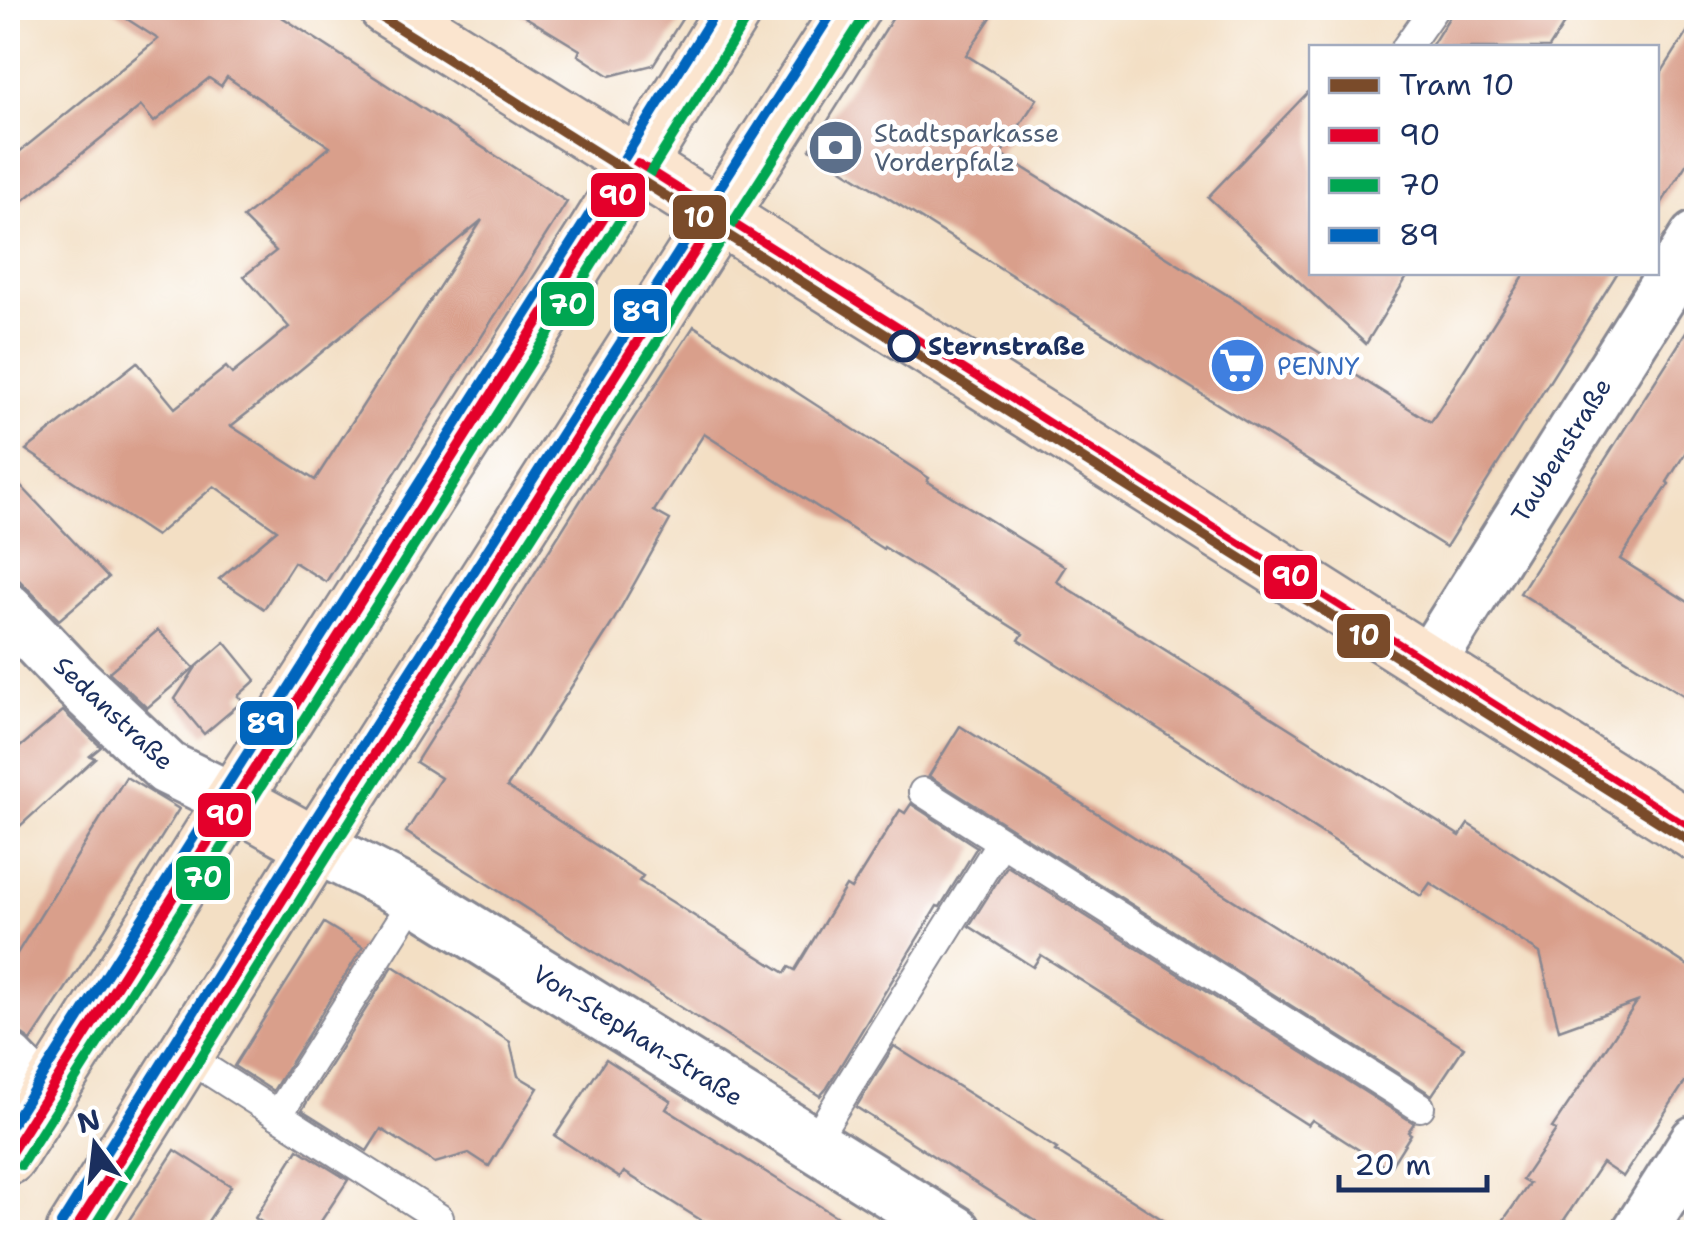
<svg xmlns="http://www.w3.org/2000/svg" width="1704" height="1240" font-family="'Shantell Sans',sans-serif">
<style>
.building{fill:#d99f8b;fill-rule:evenodd}
.lines{fill:none;stroke-linecap:round;stroke-linejoin:round}
.lane-casing{stroke:#878791;stroke-width:32}
.street-casing{stroke:#878791;stroke-width:58}
.secondary-casing{stroke:#878791;stroke-width:60}
.lane{stroke:#fff;stroke-width:28}
.street{stroke:#fff;stroke-width:52}
.secondary{stroke:#fbe5cf;stroke-width:55}
.bus-1-casing{stroke:#fff;stroke-width:18}
.bus-2-casing{stroke:#fff;stroke-width:18}
.bus-3-casing{stroke:#fff;stroke-width:18}
.bus-1{stroke:#e4002b;stroke-width:10}
.bus-2{stroke:#00a651;stroke-width:10}
.bus-3{stroke:#0065bd;stroke-width:10}
.tram-1-casing{stroke:#fff;stroke-width:18}
.tram-1{stroke:#7a4b2a;stroke-width:10}
.stop-dot{fill:#fff;stroke:#1b2f5e;stroke-width:5}
.labels{text-anchor:middle;dominant-baseline:central;stroke-width:9;stroke-linejoin:round;paint-order:stroke}
.service-label{font-size:25px;fill:#4e5e75;stroke:#fff;text-anchor:start}
.stop-label{font-size:25px;font-weight:bold;fill:#1b2f5e;stroke:#fff;text-anchor:start}
.shop-label{font-size:25px;fill:#366cbe;stroke:#fff;text-anchor:start}
.street-label{font-size:25px;fill:#1b2f5e;stroke:#fff}
.line-badge{stroke:#fff;stroke-width:4}
.badge-label{font-size:28px;text-anchor:middle;font-weight:bold;fill:#fff}
</style>
<rect width="100%" height="100%" fill="#fff"/>
<filter id="ink" filterUnits="userSpaceOnUse"><feTurbulence type="fractalNoise" baseFrequency=".01" numOctaves="2"/><feDisplacementMap in="SourceGraphic" scale="20" xChannelSelector="R" yChannelSelector="G"/><feConvolveMatrix kernelMatrix="1 2 1 2 8 2 1 2 1" color-interpolation-filters="sRGB"/></filter>
<filter id="wash" filterUnits="userSpaceOnUse"><feTurbulence type="fractalNoise" baseFrequency=".0048" numOctaves="4" result="noise"/><feDisplacementMap in="SourceGraphic" scale="40" xChannelSelector="R" yChannelSelector="G"/><feGaussianBlur stdDeviation="2.25" result="paint"/><feColorMatrix in="noise" values="0 0 0 0 0 0 0 0 0 0 0 0 0 0 0 0 0 1.4 0 .05"/><feComposite in="paint" operator="in"/></filter>
<g filter="url(#wash)">
<rect width="100%" height="100%" fill="#f3dfc4"/>
<g id="blocks">
<g class="building">
<path d="M110,8H268L567,202L326,582L294,562L264,609L219,579L277,530L214,486L156,536L26,450L137,362L175,408L226,367L232,374L289,327L244,276L276,251L243,218L330,147L227,77L221,86L209,78L154,122L141,106L8,213V161L158,39ZM482,220L315,480L231,426L259,404Z"/>
<path d="M511,8H689L653,65L610,76L578,55L580,50Z"/>
<path d="M899,8H997L966,55L1037,99L1001,154L1431,422L1526,272H1618L1446,547L810,149Z"/>
<path d="M1455,8H1574L1549,48H1430Z"/>
<path d="M1696,18V149L1656,212V81Z"/>
<path d="M1312,88V272H1410L1366,344L1208,197Z"/>
<path d="M1696,317V436L1667,482L1669,484L1620,559L1696,607V703L1520,593Z"/>
<path d="M694,326L929,478L927,481L1065,567L1056,581L1460,836L1468,824L1696,971V1065L1623,1177L1602,1163L1556,1232H1495L1529,1184L1522,1180L1556,1130L1552,1128L1637,1002L1559,1030L1540,953L1430,883L1421,896L1019,640L1023,634L884,547L883,549L704,434L654,511L670,520L611,625L507,787L643,876L639,881L785,973L789,967L795,970L846,886L851,889L900,810L905,813L911,804L977,847L940,907L937,906L827,1088L820,1096L406,832L441,778L416,762L591,484Z"/>
<path d="M8,472L108,578L59,620L8,569Z"/>
<path d="M158,630L194,668L147,708L109,672Z"/>
<path d="M225,642L256,680L238,696L243,701L204,734L175,699L196,667Z"/>
<path d="M63,711L101,747L90,756L95,758L8,837V757Z"/>
<path d="M960,726L1464,1047L1432,1095L929,776Z"/>
<path d="M126,777L179,809L105,929L31,1041L21,1034L8,1019V968Z"/>
<path d="M1007,866L1414,1123L1408,1132L1411,1134L1389,1169L1312,1120L1308,1125L1041,955L1033,967L969,926Z"/>
<path d="M324,923L363,947L273,1091L234,1066Z"/>
<path d="M393,966L510,1042L518,1076L538,1088L489,1166L469,1153L435,1163L381,1129L367,1151L302,1110Z"/>
<path d="M894,1046L1057,1149L1055,1151L1182,1232H1053L856,1107Z"/>
<path d="M606,1059L671,1101L666,1109L861,1232H720L624,1172L620,1178L555,1136Z"/>
<path d="M298,1149L348,1180L314,1232H278L255,1218Z"/>
<path d="M175,1150L231,1186L201,1232H121Z"/>
</g>
</g>
</g>
<g filter="url(#ink)">
<use href="#blocks" fill-opacity="0" stroke="#878791" stroke-width="2.5"/>
<g class="lines">
<defs>
<g id="lane">
<path d="M1406,48L1434,8"/>
<path d="M923,792L1420,1107"/>
<path d="M186,1056L439,1218"/>
<path d="M278,1115L416,897"/>
<path d="M813,1143L1001,842"/>
</g>
<g id="street">
<path d="M8,610L75,681L167,768L233,800"/>
<path d="M1428,664L1696,238"/>
<path d="M316,846L416,897L955,1232"/>
<path d="M8,1060L45,1098"/>
<path d="M1639,1232L1696,1142"/>
</g>
<g id="secondary">
<path d="M387,8L984,382L1696,833"/>
<path d="M233,800L316,846"/>
<path d="M8,1157L233,800L597,231L735,8"/>
<path d="M74,1232L316,846L852,8"/>
</g>
</defs>
<use href="#lane" class="lane-casing"/>
<use href="#street" class="street-casing"/>
<use href="#secondary" class="secondary-casing"/>
<use href="#lane" class="lane"/>
<use href="#street" class="street"/>
<use href="#secondary" class="secondary"/>
<defs>
<g id="bus-1">
<path d="M8,1157L638,164L1696,833"/>
<path d="M74,1232L316,846L718,215"/>
</g>
<g id="bus-2">
<path d="M21,1165C262,782 509,401 748,16"/>
<path d="M91,1232L329,854L865,16"/>
</g>
<g id="bus-3">
<path d="M8,1130L584,223L718,8"/>
<path d="M61,1224L303,838L835,8"/>
</g>
</defs>
<use href="#bus-1" class="bus-1-casing"/>
<use href="#bus-2" class="bus-2-casing"/>
<use href="#bus-3" class="bus-3-casing"/>
<use href="#bus-1" class="bus-1"/>
<use href="#bus-2" class="bus-2"/>
<use href="#bus-3" class="bus-3"/>
<defs>
<path id="tram-1" d="M367,8L1696,845"/>
</defs>
<use href="#tram-1" class="tram-1-casing"/>
<use href="#tram-1" class="tram-1"/>
</g>
</g>
<defs>
<symbol id="bank-disc" viewBox="-11 -11 22 22"><circle r="9.5" fill="#5c6f8a" stroke="#fff"/><path d="M-6-4H6V4H-6ZM0-2.3a2.3 2.3 0 1 0 0 4.6a2.3 2.3 0 1 0 0-4.6Z" fill="#fff"/></symbol>
<symbol id="supermarket-disc" viewBox="-11 -11 22 22"><circle r="9.5" fill="#3f7fe0" stroke="#fff"/><path d="M-6-5.5h2.5l.6 2H6L4.5 2H-2.5L-4.4-4H-6ZM-1.5 3.2a1.3 1.3 0 1 0 .1 0ZM3 3.2a1.3 1.3 0 1 0 .1 0Z" fill="#fff"/></symbol>
</defs>
<g fill-rule="evenodd">
<use href="#bank-disc" x="804" y="116" width="63" height="63"/>
<use href="#supermarket-disc" x="1206" y="334" width="63" height="63"/>
</g>
<circle class="stop-dot" cx="904" cy="346" r="14"/>
<g class="labels">
<g class="service-label">
<text x="874" y="133">Stadtsparkasse<tspan x="874" dy="29">Vorderpfalz</tspan></text>
</g>
<g class="stop-label">
<text x="928" y="346">Sternstraße</text>
</g>
<g class="shop-label">
<text x="1277" y="366">PENNY</text>
</g>
<g class="street-label">
<text transform="translate(1561 450) rotate(-58)">Taubenstraße</text>
<text transform="translate(114 713) rotate(43)">Sedanstraße</text>
<text transform="translate(638 1035) rotate(32)">Von-Stephan-Straße</text>
</g>
</g>
<g class="line-badge">
<rect x="589" y="171" width="58" height="48" rx="10" fill="#e4002b"/>
<rect x="671" y="193" width="57" height="48" rx="10" fill="#7a4b2a"/>
<rect x="539" y="280" width="57" height="48" rx="10" fill="#00a651"/>
<rect x="612" y="287" width="57" height="48" rx="10" fill="#0065bd"/>
<rect x="1262" y="553" width="57" height="48" rx="10" fill="#e4002b"/>
<rect x="1335" y="612" width="57" height="48" rx="10" fill="#7a4b2a"/>
<rect x="238" y="699" width="57" height="48" rx="10" fill="#0065bd"/>
<rect x="196" y="791" width="57" height="48" rx="10" fill="#e4002b"/>
<rect x="174" y="854" width="58" height="48" rx="10" fill="#00a651"/>
</g>
<g class="badge-label">
<text x="618" y="205">90</text>
<text x="699" y="227">10</text>
<text x="568" y="314">70</text>
<text x="641" y="321">89</text>
<text x="1291" y="586">90</text>
<text x="1364" y="645">10</text>
<text x="266" y="733">89</text>
<text x="225" y="825">90</text>
<text x="203" y="887">70</text>
</g>
<rect width="1704" height="1240" fill="none" stroke="#fff" stroke-width="40"/>
<rect x="1309" y="45" width="350" height="230" fill="#ffffff" stroke="#a4acbf" stroke-width="2.5"/>
<rect x="1329" y="78" width="50" height="15" fill="#7a4b2a" stroke="#a4acbf" stroke-width="2.5"/>
<text x="1399" y="95" font-size="30" fill="#1b2f5e">Tram 10</text>
<rect x="1329" y="128" width="50" height="15" fill="#e4002b" stroke="#a4acbf" stroke-width="2.5"/>
<text x="1399" y="145" font-size="30" fill="#1b2f5e">90</text>
<rect x="1329" y="178" width="50" height="15" fill="#00a651" stroke="#a4acbf" stroke-width="2.5"/>
<text x="1399" y="195" font-size="30" fill="#1b2f5e">70</text>
<rect x="1329" y="228" width="50" height="15" fill="#0065bd" stroke="#a4acbf" stroke-width="2.5"/>
<text x="1399" y="245" font-size="30" fill="#1b2f5e">89</text>
<g transform="translate(95 1145) rotate(345)" stroke="#ffffff" stroke-width="8" paint-order="stroke">
<path d="M0-8L18 38L0 25L-18 38Z" fill="#1b2f5e"/>
<text y="-15" font-size="28" font-weight="bold" text-anchor="middle" fill="#1b2f5e">N</text>
</g>
<path d="M1339 1175v15h148v-15" fill="none" stroke="#1b2f5e" stroke-width="5"/>
<text x="1354" y="1175" font-size="30" fill="#1b2f5e" stroke="#ffffff" stroke-width="8" paint-order="stroke">20 m</text>
</svg>
